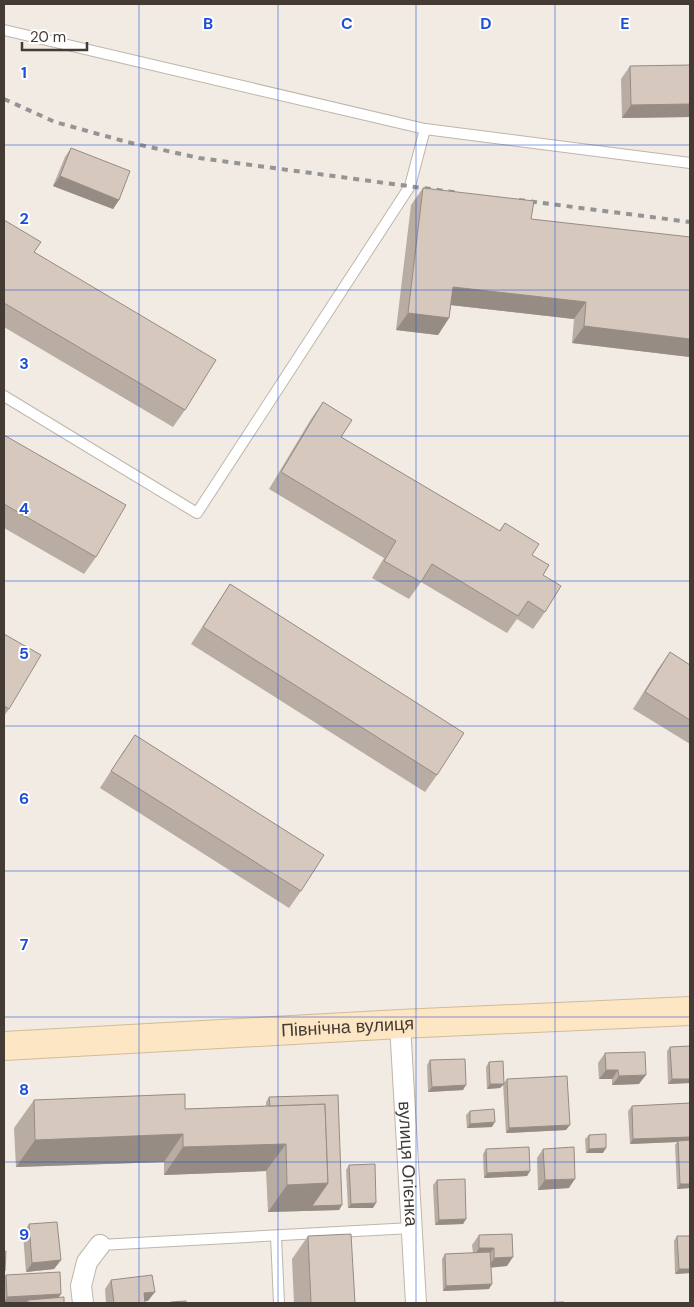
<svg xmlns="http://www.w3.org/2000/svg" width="694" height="1307" font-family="'DM Sans',sans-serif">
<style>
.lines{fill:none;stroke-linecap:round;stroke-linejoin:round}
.service-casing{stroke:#bfb5aa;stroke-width:12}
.minor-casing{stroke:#bfb5aa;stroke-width:22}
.secondary-casing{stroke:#d3bb97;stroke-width:30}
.service{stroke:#fff;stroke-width:10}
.minor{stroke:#fff;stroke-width:20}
.secondary{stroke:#fde6c3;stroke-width:28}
.rail{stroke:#949494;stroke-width:4;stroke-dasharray:6 6;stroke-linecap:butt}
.wall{fill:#b8aca3}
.shaded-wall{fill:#968c84}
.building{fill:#d6c8bd;stroke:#968c84}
.grid{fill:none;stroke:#1d4ed8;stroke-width:1;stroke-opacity:0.55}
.labels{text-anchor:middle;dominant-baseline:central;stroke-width:4;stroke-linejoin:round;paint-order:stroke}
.street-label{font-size:18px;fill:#433b34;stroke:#fff}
.grid-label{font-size:16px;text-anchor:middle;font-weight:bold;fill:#1d4ed8;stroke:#fff;stroke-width:4;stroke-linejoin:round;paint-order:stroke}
</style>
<rect width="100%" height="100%" fill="#f1ebe4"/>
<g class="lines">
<defs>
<g id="service">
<path d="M4,30L425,129L690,163"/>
<path d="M4,396L197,513L410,186L425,129"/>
<path d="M276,1236L279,1303"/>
<path d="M100,1245L412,1228"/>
</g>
<g id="minor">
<path id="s1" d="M400,1024L416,1303"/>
<path d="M83,1303L81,1286L87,1262L100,1245"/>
</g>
<g id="secondary">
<path id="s2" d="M4,1046L400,1024L690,1011"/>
</g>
</defs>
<use href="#service" class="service-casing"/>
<use href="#minor" class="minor-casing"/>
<use href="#secondary" class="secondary-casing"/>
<use href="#service" class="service"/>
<use href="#minor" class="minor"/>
<use href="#secondary" class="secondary"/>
<g class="rail">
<path d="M4,99L55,122L127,142L199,158L460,193"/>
<path d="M519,200L690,222"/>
</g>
</g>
<g class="wall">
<path d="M690,65V117L622,118L621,79L630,66Z"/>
<path d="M71,148L119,200L113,209L53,186L65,157Z"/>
<path d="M423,188L531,219L690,357L572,343L574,319L451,305L449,318L438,335L396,330L411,205Z"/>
<path d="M4,220L185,410L173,427L4,327Z"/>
<path d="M323,402L341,437L499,531L505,523L532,555L543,575L545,612L533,629L517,619L507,633L421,582L409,599L372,578L384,558L269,489L311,419Z"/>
<path d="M4,435L96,557L84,574L4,528Z"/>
<path d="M230,584L437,775L425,792L191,644Z"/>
<path d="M4,634L9,709L4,716Z"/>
<path d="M670,652L690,665V744L633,709L658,669Z"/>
<path d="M135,735L301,891L289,908L100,788L123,752Z"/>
<path d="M690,1046V1083L668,1084L667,1051L670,1047Z"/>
<path d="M605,1053L639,1084L612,1085V1079H599L598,1063Z"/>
<path d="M430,1060L463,1090L428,1092L427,1065Z"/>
<path d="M489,1062L504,1084L500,1088L487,1089L486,1067Z"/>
<path d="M507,1079L566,1130L506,1133L503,1084Z"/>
<path d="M269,1097L342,1205L339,1210L268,1212L266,1171L164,1175V1162L16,1167L14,1128L34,1100L185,1109L266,1106V1102Z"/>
<path d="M690,1103V1188L677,1189L675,1145L677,1142L630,1144L628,1111L632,1106Z"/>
<path d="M470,1111L492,1127L467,1128L466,1115Z"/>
<path d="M589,1135L603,1153H586L585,1139Z"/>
<path d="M486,1149L530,1171L527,1176L484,1178L483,1154Z"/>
<path d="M543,1149L569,1188L538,1190L537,1158Z"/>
<path d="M349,1165L373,1208H348L346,1170Z"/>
<path d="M437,1180L466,1219L463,1224L435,1225L433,1185Z"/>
<path d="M29,1224L61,1260L54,1269L26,1272L23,1234Z"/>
<path d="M512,1234L507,1266L491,1267L489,1289L443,1291L442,1259L445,1254L473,1253L472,1245L479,1235Z"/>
<path d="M308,1236L355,1303H294L292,1259Z"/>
<path d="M677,1236L690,1273L675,1274L674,1241Z"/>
<path d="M6,1275L59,1298L64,1303H4V1278Z"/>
<path d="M111,1280L148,1301H145V1303H106L105,1289Z"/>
</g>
<g class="shaded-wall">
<path d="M690,104V117L622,118L631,105Z"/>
<path d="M60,176L119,200L113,209L53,186Z"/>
<path d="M453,287L586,302L574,319L441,304Z"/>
<path d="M408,313L449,318L438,335L396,330Z"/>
<path d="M584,326L690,339V357L572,343Z"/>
<path d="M606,1070H618L612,1079H599Z"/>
<path d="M646,1075L639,1084L612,1085L619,1076Z"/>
<path d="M672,1079H690V1083L668,1084Z"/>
<path d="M490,1084H504L500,1088L487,1089Z"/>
<path d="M466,1085L463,1090L428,1092L432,1087Z"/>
<path d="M495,1122L492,1127L467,1128L470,1124Z"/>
<path d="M570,1125L566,1130L506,1133L509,1128Z"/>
<path d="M183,1134L164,1162L16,1167L35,1140Z"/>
<path d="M690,1137V1141H678L677,1142L630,1144L633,1139Z"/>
<path d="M286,1144L266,1171L164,1175L183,1147Z"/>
<path d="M606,1148L603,1153H586L589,1149Z"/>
<path d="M530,1171L527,1176L484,1178L487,1173Z"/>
<path d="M575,1179L569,1188L538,1190L545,1180Z"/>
<path d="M328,1183L342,1205L339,1210L268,1212L287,1185Z"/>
<path d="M680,1184H690V1188L677,1189Z"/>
<path d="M376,1203L373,1208H348L351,1204Z"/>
<path d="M466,1219L463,1224L435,1225L439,1220Z"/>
<path d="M479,1248H494L487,1257L473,1258Z"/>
<path d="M513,1257L507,1266L488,1268L494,1258Z"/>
<path d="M61,1260L54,1269L26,1272L32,1263Z"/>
<path d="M679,1269H690V1273L675,1274Z"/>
<path d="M492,1284L489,1289L443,1291L446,1286Z"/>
<path d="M155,1292L148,1301L137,1302L144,1293Z"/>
<path d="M61,1294L55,1303L28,1300L25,1303H4V1302L7,1297Z"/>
</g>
<g class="building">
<path d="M690,65V104L631,105L630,66Z"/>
<path d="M71,148L130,171L119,200L60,176Z"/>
<path d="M423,188L534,201L531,219L690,237V339L584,326L586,302L453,287L449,318L408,313Z"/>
<path d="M4,220L41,242L34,252L216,360L185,410L4,303Z"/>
<path d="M323,402L352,420L341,437L500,531L505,523L539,544L532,555L549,565L543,575L561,586L545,612L528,601L518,616L432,564L421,582L384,561L396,541L281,472Z"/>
<path d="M4,435L126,505L96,557L4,504Z"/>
<path d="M230,584L464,733L437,775L203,627Z"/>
<path d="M4,634L41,655L9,709L4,706Z"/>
<path d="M670,652L690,665V720L645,692Z"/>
<path d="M135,735L324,855L301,891L111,771Z"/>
<path d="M690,1046V1079H672L670,1047Z"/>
<path d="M645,1052L646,1075L619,1076L618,1070H606L605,1053Z"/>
<path d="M465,1059L466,1085L432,1087L430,1060Z"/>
<path d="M503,1061L504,1084H490L489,1062Z"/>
<path d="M567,1076L570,1125L509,1128L507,1079Z"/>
<path d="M185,1094V1109L325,1104L328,1183L287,1185L286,1144L183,1147V1134L35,1140L34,1100Z"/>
<path d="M338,1095L342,1205L312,1206L328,1183L325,1104L270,1106L269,1097Z"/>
<path d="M690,1103V1137L633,1139L632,1106Z"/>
<path d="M494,1109L495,1122L470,1124V1111Z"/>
<path d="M606,1134V1148L589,1149V1135Z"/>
<path d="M690,1140V1184H680L678,1141Z"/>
<path d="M529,1147L530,1171L487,1173L486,1149Z"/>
<path d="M574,1147L575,1179L545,1180L543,1149Z"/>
<path d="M375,1164L376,1203L351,1204L349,1165Z"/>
<path d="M465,1179L466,1219L439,1220L437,1180Z"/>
<path d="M57,1222L61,1260L32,1263L29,1224Z"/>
<path d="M351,1234L355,1303H311L308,1236Z"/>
<path d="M512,1234L513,1257L494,1258V1248H479V1235Z"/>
<path d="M677,1236H690V1269H679Z"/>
<path d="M4,1251H6L5,1271H4Z"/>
<path d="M490,1252L492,1284L446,1286L445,1254Z"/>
<path d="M60,1272L61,1294L7,1297L6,1275Z"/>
<path d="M152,1275L155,1292L144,1293L145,1303H114L111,1280Z"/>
<path d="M64,1297V1303H28V1300Z"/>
<path d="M186,1301V1303H171V1302Z"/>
<path d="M564,1302V1303H532Z"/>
</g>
<path class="grid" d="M139,4V1303M278,4V1303M416,4V1303M555,4V1303M4,145H690M4,290H690M4,436H690M4,581H690M4,726H690M4,871H690M4,1017H690M4,1162H690"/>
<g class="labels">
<g class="street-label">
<text stroke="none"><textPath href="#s2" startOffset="344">Північна вулиця</textPath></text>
<text stroke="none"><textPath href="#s1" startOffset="140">вулиця Огієнка</textPath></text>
</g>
</g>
<g class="grid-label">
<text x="208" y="29">B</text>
<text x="347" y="29">C</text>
<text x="486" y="29">D</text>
<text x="625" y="29">E</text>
<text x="24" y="78">1</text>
<text x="24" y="224">2</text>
<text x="24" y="369">3</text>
<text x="24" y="514">4</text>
<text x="24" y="659">5</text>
<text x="24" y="804">6</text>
<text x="24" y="950">7</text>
<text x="24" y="1095">8</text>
<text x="24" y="1240">9</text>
</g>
<rect width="694" height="1307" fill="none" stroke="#433b34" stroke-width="10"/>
<path d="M22 42v8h65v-8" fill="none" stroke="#433b34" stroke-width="2.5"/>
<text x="30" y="42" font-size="15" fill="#433b34" stroke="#ffffff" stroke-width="4" paint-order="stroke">20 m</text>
</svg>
